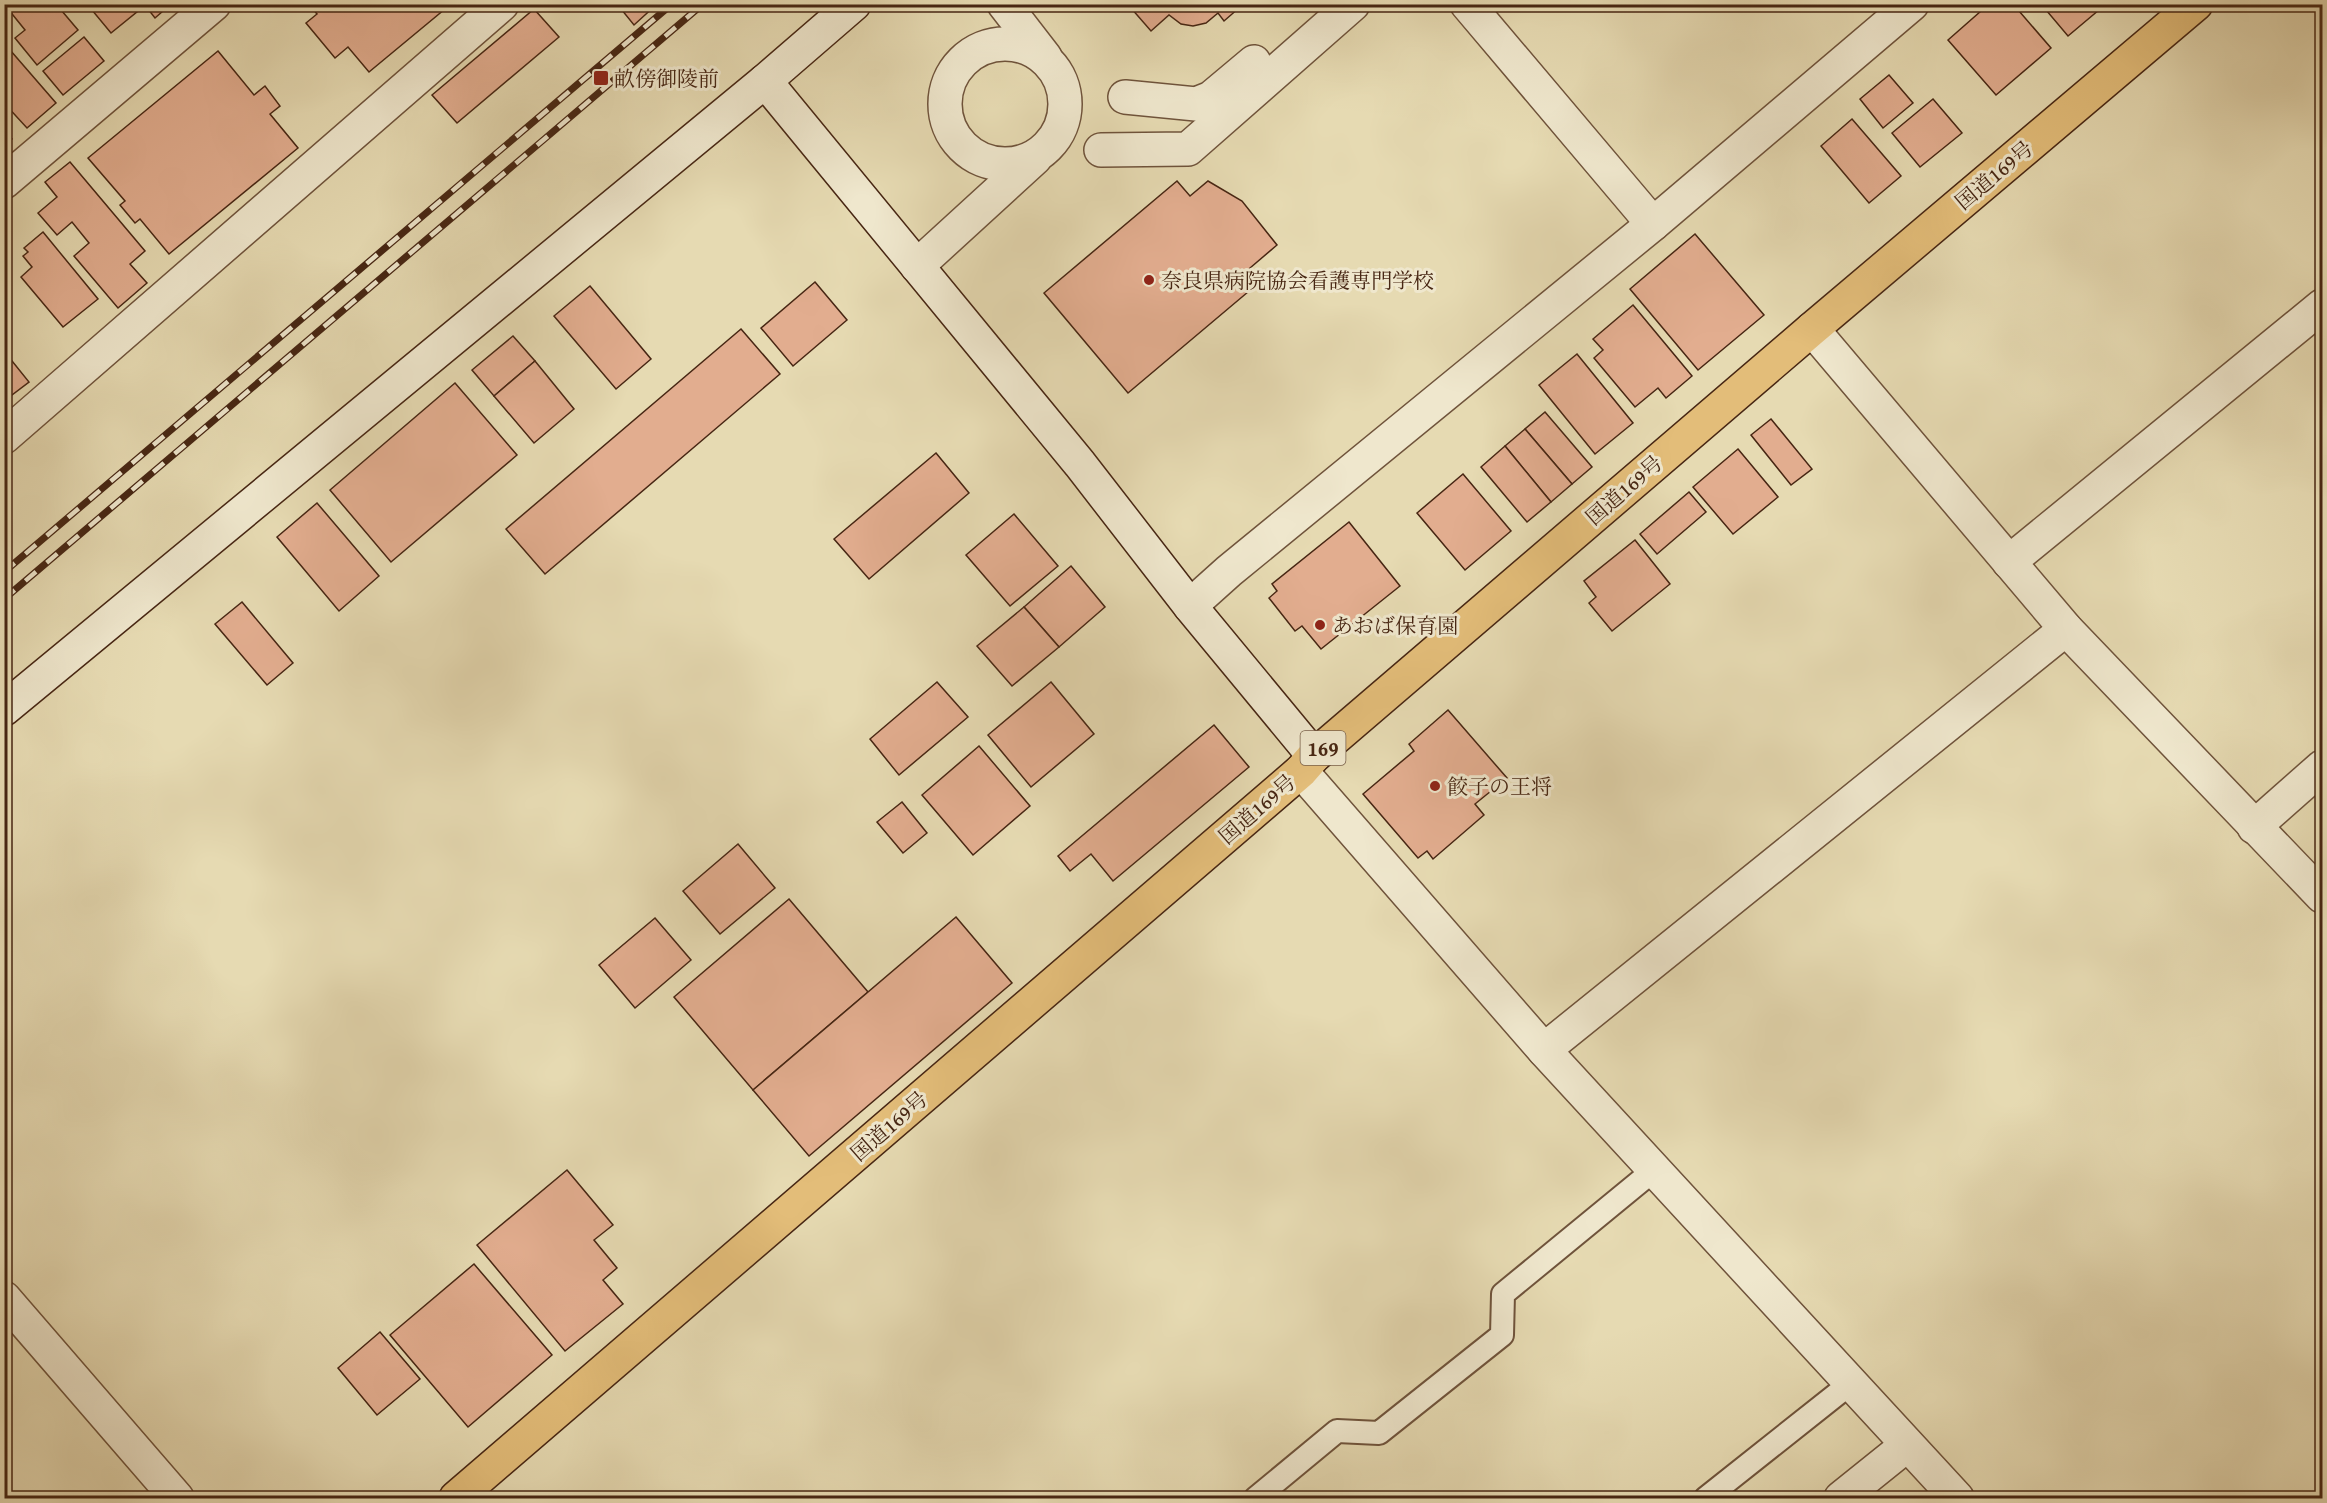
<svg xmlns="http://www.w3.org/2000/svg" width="2327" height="1503" font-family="'Gentium Book Plus','Noto Serif JP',serif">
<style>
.building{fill:#e2ad8f;stroke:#472613;stroke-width:1.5}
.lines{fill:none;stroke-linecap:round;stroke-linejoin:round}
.lane-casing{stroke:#6f533b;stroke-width:26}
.street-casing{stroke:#6f533b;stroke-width:36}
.secondary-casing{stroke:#472613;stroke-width:36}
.highway-casing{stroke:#472613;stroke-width:36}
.lane{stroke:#efe7cd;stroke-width:22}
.street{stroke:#efe7cd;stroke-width:33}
.secondary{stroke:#efe7cd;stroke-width:33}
.highway{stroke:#e3bd79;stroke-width:33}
.rail-casing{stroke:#472613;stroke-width:7}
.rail{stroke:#efe7cd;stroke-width:4.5;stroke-dasharray:14;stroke-linecap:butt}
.poi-dot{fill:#8f2418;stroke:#efe7cd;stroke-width:2}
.labels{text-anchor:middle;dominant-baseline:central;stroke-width:6;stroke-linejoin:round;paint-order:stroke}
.shield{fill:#efe7cd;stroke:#79604b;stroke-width:1.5}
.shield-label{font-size:20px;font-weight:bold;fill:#472613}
.poi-label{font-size:21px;fill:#472613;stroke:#efe7cd;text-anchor:start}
.street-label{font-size:21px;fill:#472613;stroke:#efe7cd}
</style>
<rect width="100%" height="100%" fill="#e6dab2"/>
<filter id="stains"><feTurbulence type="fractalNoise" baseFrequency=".00333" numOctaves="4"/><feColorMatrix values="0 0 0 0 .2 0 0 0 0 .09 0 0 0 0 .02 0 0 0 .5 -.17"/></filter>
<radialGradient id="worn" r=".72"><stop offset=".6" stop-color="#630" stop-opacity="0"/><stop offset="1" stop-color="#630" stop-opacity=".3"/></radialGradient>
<g class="building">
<path d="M4,4H56L78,30L37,65L15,38L25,30Z"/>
<path d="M87,4H133L138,11L111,33Z"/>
<path d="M144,4H171L155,18Z"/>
<path d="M309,4H451L369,72L348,47L335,58L306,23L317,14Z"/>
<path d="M617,4H657L634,25Z"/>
<path d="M1135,4H1236L1239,8L1224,21L1218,13L1206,23L1193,26L1181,24L1169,15L1151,31L1131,8Z"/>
<path d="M1989,4H2013L2051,48L1996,95L1948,40Z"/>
<path d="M2041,4H2106L2068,36Z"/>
<path d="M534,9L559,37L457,123L432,95Z"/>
<path d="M84,37L104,61L63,95L43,71Z"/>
<path d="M4,43L56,103L27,128L4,103Z"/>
<path d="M218,51L254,95L265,86L280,106L270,114L298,148L169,254L140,219L135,223L120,205L125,201L88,158Z"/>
<path d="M1889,75L1913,103L1883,128L1860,99Z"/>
<path d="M1933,99L1962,133L1920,167L1892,133Z"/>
<path d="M1852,119L1901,176L1869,203L1821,146Z"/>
<path d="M4,130L12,139L4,145Z"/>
<path d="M70,162L145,251L130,264L147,283L118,308L74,256L89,243L72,222L57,235L38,213L57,197L45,182Z"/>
<path d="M1177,181L1190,196L1208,181L1242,201L1277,245L1250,268L1261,281L1128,393L1044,293Z"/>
<path d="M43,232L98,299L63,327L21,277L32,267L23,256L28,252L24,248Z"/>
<path d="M1695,234L1764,315L1698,370L1630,289Z"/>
<path d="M815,282L847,320L793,366L761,328Z"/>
<path d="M590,286L651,359L616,389L554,316Z"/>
<path d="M1633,305L1692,376L1666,398L1658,388L1635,407L1594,358L1603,350L1593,339Z"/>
<path d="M741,329L780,374L545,574L506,529Z"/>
<path d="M513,336L535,361L494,396L472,370Z"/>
<path d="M4,351L29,382L4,401Z"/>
<path d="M1577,354L1633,423L1595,454L1539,385Z"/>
<path d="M535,361L574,409L534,443L494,396Z"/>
<path d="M455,383L517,455L391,562L330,490Z"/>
<path d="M1545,412L1592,467L1572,484L1525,429Z"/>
<path d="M1771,419L1812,469L1791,485L1751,435Z"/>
<path d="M1525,429L1572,484L1551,502L1505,446Z"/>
<path d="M1505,446L1551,502L1527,522L1481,467Z"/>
<path d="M1738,449L1778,497L1733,534L1693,487Z"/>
<path d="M936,453L969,493L869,579L834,539Z"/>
<path d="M1463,474L1511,531L1465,570L1417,513Z"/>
<path d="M1689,492L1706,512L1657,554L1640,534Z"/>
<path d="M317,503L379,576L339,611L277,537Z"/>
<path d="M1014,514L1058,566L1010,606L966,555Z"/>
<path d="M1349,522L1400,586L1321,649L1302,626L1295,631L1269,598L1277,591L1272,584Z"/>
<path d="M1635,540L1670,584L1612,631L1589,603L1596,597L1584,581Z"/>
<path d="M1071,566L1105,607L1059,647L1024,607Z"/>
<path d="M242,602L293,663L267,685L215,624Z"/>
<path d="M1024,607L1059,647L1012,686L977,646Z"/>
<path d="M937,682L968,717L899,775L870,739Z"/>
<path d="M1051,682L1094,734L1031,787L988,735Z"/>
<path d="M1448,710L1507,778L1475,804L1484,815L1433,859L1427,851L1418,858L1363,794L1414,751L1409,744Z"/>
<path d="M1214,725L1249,767L1113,881L1091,854L1070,871L1058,856Z"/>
<path d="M979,746L1030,806L973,855L922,795Z"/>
<path d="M902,802L927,833L903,853L877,822Z"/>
<path d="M738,844L775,888L720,934L683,891Z"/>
<path d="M789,899L868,992L753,1090L674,997Z"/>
<path d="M956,917L1012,983L809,1156L753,1090Z"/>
<path d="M655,918L691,960L635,1008L599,965Z"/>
<path d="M567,1170L613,1225L594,1240L617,1268L603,1280L623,1304L565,1351L477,1245Z"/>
<path d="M474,1264L552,1355L468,1427L390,1335Z"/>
<path d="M380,1332L420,1379L377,1415L338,1368Z"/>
</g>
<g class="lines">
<defs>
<g id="lane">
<path d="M1256,1498L1337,1431L1379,1433L1502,1335L1503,1294L1654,1170"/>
<path d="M1706,1498L1851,1383"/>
</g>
<g id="street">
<path d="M1004,4L1045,57"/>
<path d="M1467,4L1653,224"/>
<circle cx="1005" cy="104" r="60"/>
<path d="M1125,97L1196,104L1211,98L1254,62"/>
<path d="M1101,150L1188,149L1353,4"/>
<path d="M4,182L214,4"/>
<path d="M917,266L1035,158"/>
<path d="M1812,329L2066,629L2322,896"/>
<path d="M4,437L502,4"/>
<path d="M2009,562L2322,306"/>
<path d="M1190,606L1229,571L1653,224L1912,4"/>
<path d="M1301,771L1544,1050L1957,1498"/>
<path d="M2254,827L2322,767"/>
<path d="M1544,1050L2066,629"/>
<path d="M4,1298L177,1498"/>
<path d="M1841,1498L1907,1445"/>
</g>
<g id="secondary">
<path d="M765,81L1080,464L1190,606L1314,756"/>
<path d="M4,709L765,81L854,4"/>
</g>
<path id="highway" d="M456,1498L1301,771L1314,756L1812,329L2196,4"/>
</defs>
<use href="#lane" class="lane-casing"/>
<use href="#street" class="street-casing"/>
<use href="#secondary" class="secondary-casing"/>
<use href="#highway" class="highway-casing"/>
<use href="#lane" class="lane"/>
<use href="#street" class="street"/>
<use href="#secondary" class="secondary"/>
<use href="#highway" class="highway"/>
<defs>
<g id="rail">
<path d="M4,572L672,4"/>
<path d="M4,599L703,4"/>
</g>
</defs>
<use href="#rail" class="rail-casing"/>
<use href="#rail" class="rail"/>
</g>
<g class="poi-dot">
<rect x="593" y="70" width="16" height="16" rx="3"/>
<circle cx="1149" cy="280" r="6"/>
<circle cx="1320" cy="625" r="6"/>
<circle cx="1435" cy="786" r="6"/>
</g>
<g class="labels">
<rect class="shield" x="1300.5" y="731" width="45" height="34" rx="4.5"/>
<g class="shield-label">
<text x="1323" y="748">169</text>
</g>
<g class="poi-label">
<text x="614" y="78">畝傍御陵前</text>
<text x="1161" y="280">奈良県病院協会看護専門学校</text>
<text x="1332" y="625">あおば保育園</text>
<text x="1447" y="786">餃子の王将</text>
</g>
<g class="street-label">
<text transform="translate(1994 175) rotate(-40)">国道169号</text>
<text transform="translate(1624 490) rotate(-41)">国道169号</text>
<text transform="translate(1257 809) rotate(-41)">国道169号</text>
<text transform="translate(889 1126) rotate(-41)">国道169号</text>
</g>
</g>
<rect width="2327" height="1503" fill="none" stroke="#e6dab2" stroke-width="24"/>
<rect x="6" y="6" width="2315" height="1491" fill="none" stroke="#472613" stroke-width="3"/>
<rect x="12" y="12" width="2303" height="1479" fill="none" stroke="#472613" stroke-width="1.5"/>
<rect width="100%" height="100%" filter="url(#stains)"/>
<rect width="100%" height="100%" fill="url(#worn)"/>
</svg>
